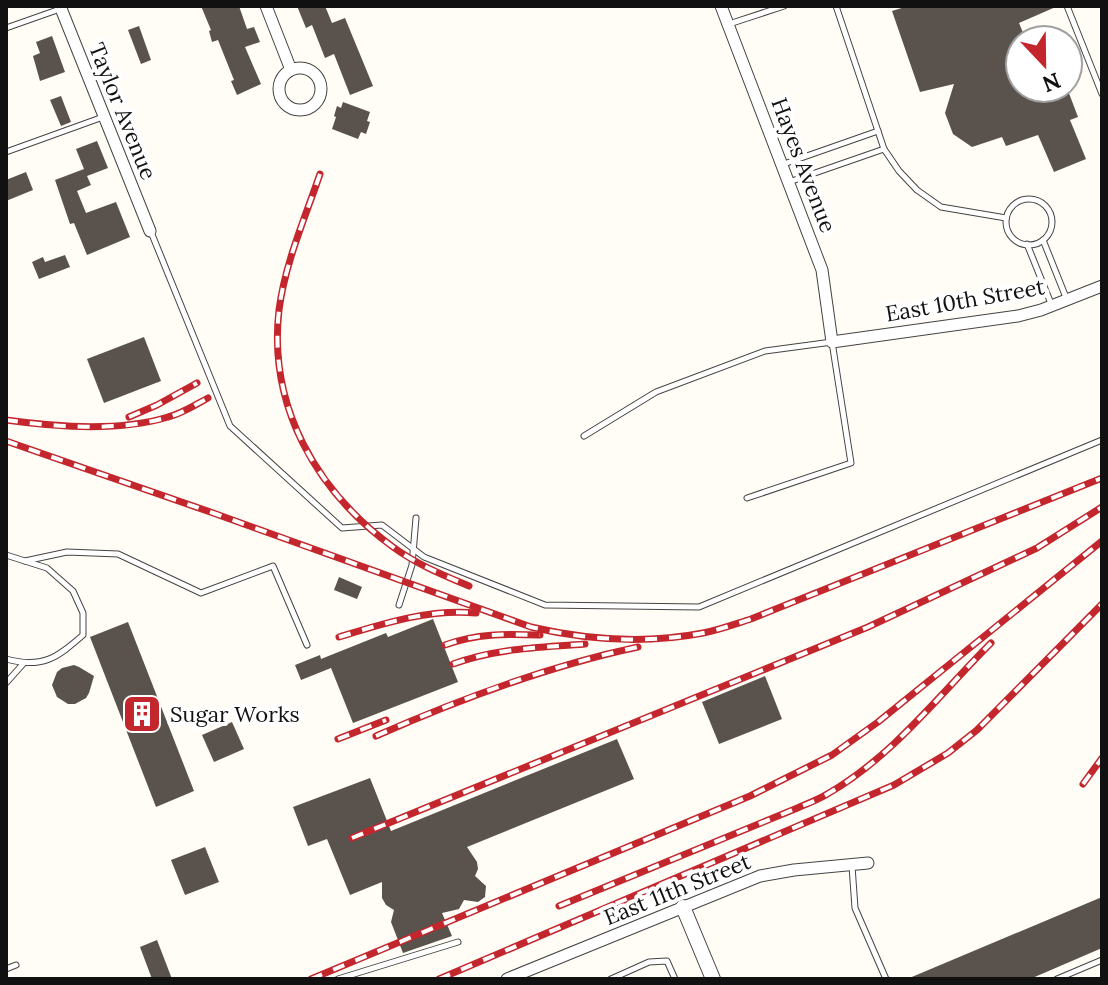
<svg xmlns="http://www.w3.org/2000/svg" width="1108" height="985" font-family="Lora,serif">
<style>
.building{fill:#5a524d}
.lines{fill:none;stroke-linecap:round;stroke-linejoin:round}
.service-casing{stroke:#444;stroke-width:7}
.minor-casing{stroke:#444;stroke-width:13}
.tertiary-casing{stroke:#444;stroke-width:16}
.service{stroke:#fff;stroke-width:5}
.minor{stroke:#fff;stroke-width:11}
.tertiary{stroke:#fff;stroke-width:14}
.rail-casing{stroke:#c4262e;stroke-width:7}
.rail{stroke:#fff;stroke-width:4;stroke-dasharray:12;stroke-linecap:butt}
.labels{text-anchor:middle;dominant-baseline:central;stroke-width:8;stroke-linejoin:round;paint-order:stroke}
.street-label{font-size:22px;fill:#111;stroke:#fff}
.poi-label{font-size:22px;fill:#111;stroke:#fff;text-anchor:start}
</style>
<rect width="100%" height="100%" fill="#fffdf5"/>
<g class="building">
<path d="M201,6H239L247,29L254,27L260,42L245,47L261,84L237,95L231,81L234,80L218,40L212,42L209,31L211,30Z"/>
<path d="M297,6H325L332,23L345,18L373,86L350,95L334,54L325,58L312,25L306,28Z"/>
<path d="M908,6H1058L1019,23L1026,40H1020V88H1067L1078,117L1070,120L1086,159L1054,172L1038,135L1006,146L1002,137L972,147L953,134L945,113L954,84L920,92L892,11Z"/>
<path d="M139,26L151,60L141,64L128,30Z"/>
<path d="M52,36L65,72L40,81L33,56L40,53L36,42Z"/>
<path d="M61,96L71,122L61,126L50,100Z"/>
<path d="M343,102L370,112L367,121L370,122L366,134L361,132L358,139L332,129L336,117L334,116L337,106L341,108Z"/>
<path d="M97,141L108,168L87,176L91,185L77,191L86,213L116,202L130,237L87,255L74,223L70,224L55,180L84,169L76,149Z"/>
<path d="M26,172L33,190L6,201V180Z"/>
<path d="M65,255L70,267L39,279L32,262L43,257L45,262Z"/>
<path d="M144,337L161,381L104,403L87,359Z"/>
<path d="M339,577L362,587L357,599L334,590Z"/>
<path d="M433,619L458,682L353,723L331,668L301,680L295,665L320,655L321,659L386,633L388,637Z"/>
<path d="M128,622L194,791L156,807L90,637Z"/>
<path d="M74,665L79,667L94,676L89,693L86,698L75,704H68L57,697L52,685L57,672L62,668Z"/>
<path d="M765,676L782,719L719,744L702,702Z"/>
<path d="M232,722L244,749L214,762L202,735Z"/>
<path d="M617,739L634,779L467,847L477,862L478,869L475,876L486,886L485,897L478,902L464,900L459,909L442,913L452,936L403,953L391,922L394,910L386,905L382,898V882L350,895L327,839L308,846L293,807L370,778L391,831Z"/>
<path d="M205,847L219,882L185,895L171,860Z"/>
<path d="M1102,897V948L1030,979H907Z"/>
<path d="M157,940L172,979H152L140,947Z"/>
</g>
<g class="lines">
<defs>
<g id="service">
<path d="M836,6L884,149L899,171L917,190L941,207L1006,218"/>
<path d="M1067,6L1102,94"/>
<path d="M729,24L784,6"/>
<path d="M6,28L60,9"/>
<path d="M6,152L103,117"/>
<path d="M781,165L878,131"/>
<path d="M789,182L884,149"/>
<circle cx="1029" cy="222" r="23"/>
<path d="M151,232L230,426L342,528L382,525L424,557L545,605L699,607L1102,440"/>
<path d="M1043,240L1067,300"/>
<path d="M1027,244L1052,306"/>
<path d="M584,436L656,392L765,351L832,342L851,463L747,498"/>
<path d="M6,555L47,568L73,591L83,613V635C57,658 42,669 6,659"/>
<path d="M25,561L67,552L118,554L201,593L273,566L307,645"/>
<path d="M399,605L412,565L416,518"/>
<path d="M6,683L23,664"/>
<path d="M852,866L855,908L886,979"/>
<path d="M6,969L16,965"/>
<path d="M338,979L458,942"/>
<path d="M611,979L649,962L667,961L675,979"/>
<path d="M1057,979L1102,960"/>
</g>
<g id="minor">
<path d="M60,6L150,231"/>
<path d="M266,6L291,70"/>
<path d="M721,6L822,270L832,342L1018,316L1041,310L1102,286"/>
<circle cx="300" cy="89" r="21"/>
<path d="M507,979L760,876L794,870L868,863"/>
</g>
<path id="tertiary" d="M683,907L713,979"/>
</defs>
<use href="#service" class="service-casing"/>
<use href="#minor" class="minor-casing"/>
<use href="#tertiary" class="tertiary-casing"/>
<use href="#service" class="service"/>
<use href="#minor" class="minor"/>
<use href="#tertiary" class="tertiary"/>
<defs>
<g id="rail">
<path d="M320,174C305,218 285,263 279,310C268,406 316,491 393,547C416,564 443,575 469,586"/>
<path d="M129,417L157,405L197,383"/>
<path d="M6,420C56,427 119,432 168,417C183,413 195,405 208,398"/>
<path d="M6,441L216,514L531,627C587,640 646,644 703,633C719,630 735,624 751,619L1102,478"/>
<path d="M339,637C385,623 428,609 476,613"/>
<path d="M445,645C478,633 505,634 540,635"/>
<path d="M453,664C498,648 537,648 585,644"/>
<path d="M376,736C460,699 548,666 638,647"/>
<path d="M338,739L386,720"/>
<path d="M1083,784L1102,758"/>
<path d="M352,838L868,627L1037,548L1102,507"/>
<path d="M559,906L795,809C806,804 818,800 829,793C893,756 939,695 991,643"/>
<path d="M311,979L750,796L832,755L878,722L1102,541"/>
<path d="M439,979L894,785L948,753L977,730L1102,604"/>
</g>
</defs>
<use href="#rail" class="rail-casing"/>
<use href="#rail" class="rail"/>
</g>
<defs>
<symbol id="building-square" viewBox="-11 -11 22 22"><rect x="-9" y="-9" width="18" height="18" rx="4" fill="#c4262e" stroke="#fff"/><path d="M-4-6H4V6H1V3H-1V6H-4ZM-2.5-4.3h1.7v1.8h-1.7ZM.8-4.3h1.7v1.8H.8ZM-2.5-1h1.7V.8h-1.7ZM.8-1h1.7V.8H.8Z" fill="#fff"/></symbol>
</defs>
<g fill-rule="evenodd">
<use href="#building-square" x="120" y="692" width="44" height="44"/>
</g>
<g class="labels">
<g class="street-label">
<text transform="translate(123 111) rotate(68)">Taylor Avenue</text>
<text transform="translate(804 165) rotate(69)">Hayes Avenue</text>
<text transform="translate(965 300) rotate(-10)">East 10th Street</text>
<text transform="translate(677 889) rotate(-22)">East 11th Street</text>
</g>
<g class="poi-label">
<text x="170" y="714">Sugar Works</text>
</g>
</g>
<rect width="1108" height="985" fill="none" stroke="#111111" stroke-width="16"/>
<g transform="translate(1044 64) rotate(158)"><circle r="38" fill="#ffffff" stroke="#a0a0a0" stroke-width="2"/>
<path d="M0-6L14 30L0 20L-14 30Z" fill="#c4262e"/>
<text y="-12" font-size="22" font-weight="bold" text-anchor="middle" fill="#111111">N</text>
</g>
</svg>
